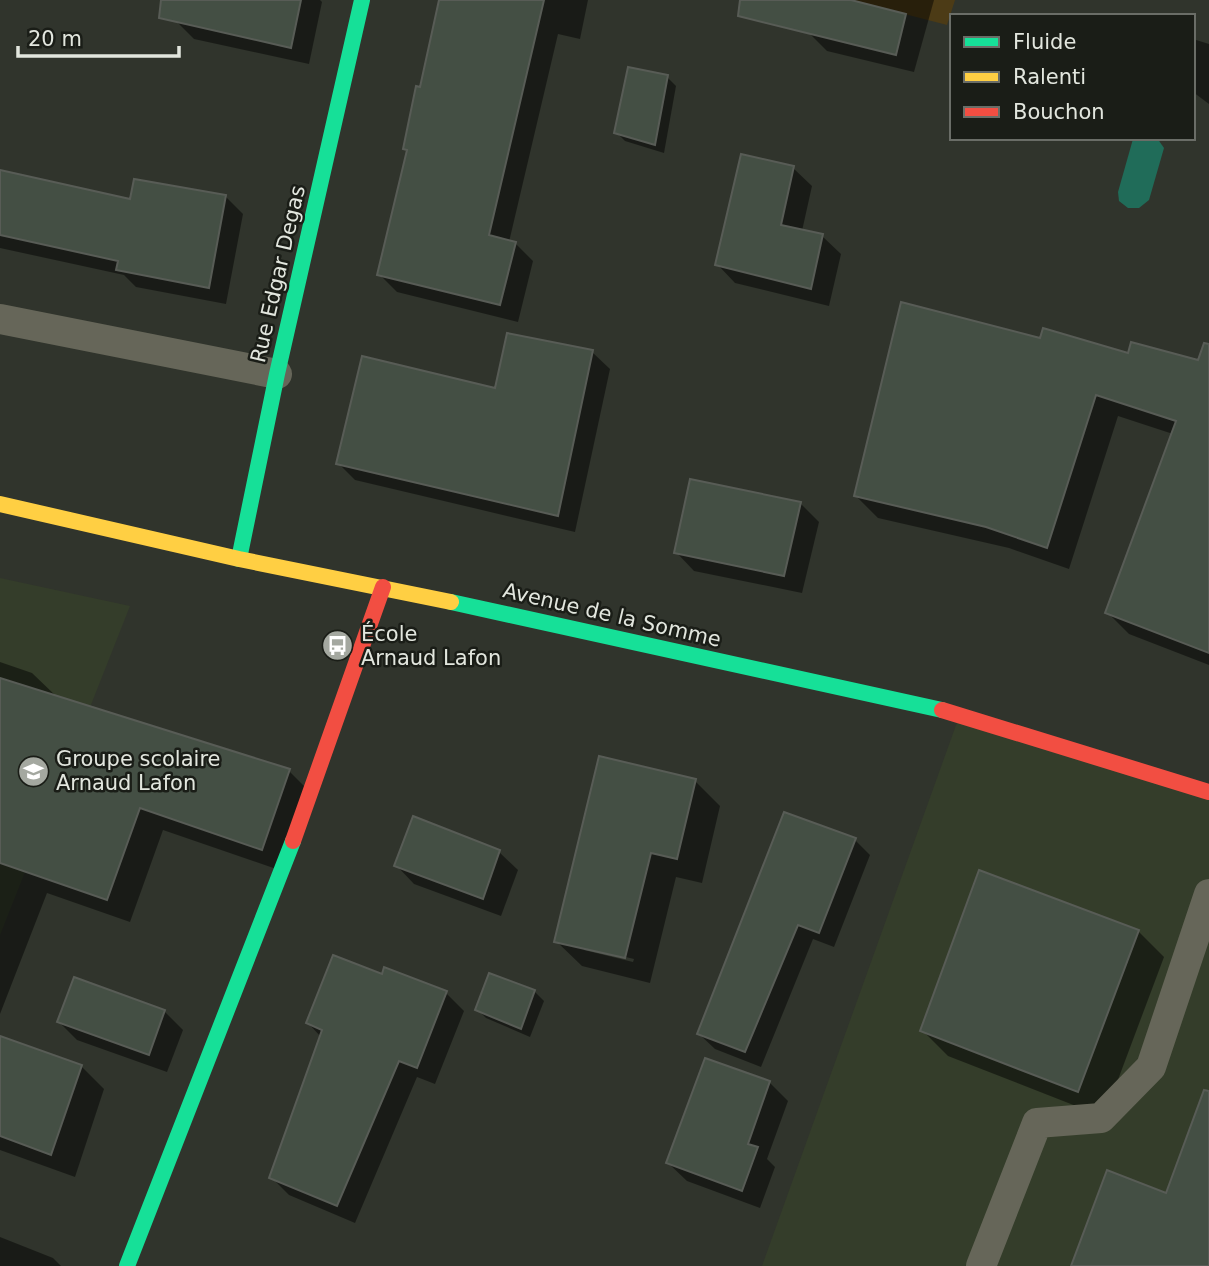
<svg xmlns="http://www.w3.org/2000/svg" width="1209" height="1266" font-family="'DejaVu Sans',sans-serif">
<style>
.built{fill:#343d2a}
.green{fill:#4c3b16}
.water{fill:#206c59}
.shadow{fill:#0007;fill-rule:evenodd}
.building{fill:#444f44;stroke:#585c56;stroke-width:2}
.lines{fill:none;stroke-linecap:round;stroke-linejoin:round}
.lane{stroke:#666659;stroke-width:30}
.fast{stroke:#16e098;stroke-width:16}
.slow{stroke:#ffcf43;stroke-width:16}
.jam{stroke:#f24e42;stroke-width:16}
.labels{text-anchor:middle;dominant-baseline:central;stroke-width:5;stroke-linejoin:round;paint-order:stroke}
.street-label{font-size:21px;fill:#e2e6de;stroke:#1a1d17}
.poi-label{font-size:21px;fill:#e2e6de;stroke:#1a1d17;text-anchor:start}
</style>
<rect width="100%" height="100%" fill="#30342c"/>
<g class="built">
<path d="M0,578L130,606L0,935Z"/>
<path d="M960,714L1209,792V1266H762Z"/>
</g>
<path class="green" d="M851,0H955L947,25Z"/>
<path class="water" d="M1157,138L1164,148L1149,200L1139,208H1128L1119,201L1118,192L1133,139Z"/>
<g class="shadow">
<path d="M181,0H320L322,2L309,64L194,39L176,21Z"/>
<path d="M441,0H588L580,39L558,34L509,242L515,243L533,261L518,322L397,292L379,274L408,152L404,148L422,89Z"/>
<path d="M816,0H934L914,72L827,51L808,32Z"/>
<path d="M1193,39L1209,44V104L1193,92Z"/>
<path d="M667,77L676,86L664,153L625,141L616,132Z"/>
<path d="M793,168L812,186L802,231L822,236L841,254L829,306L735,283L717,264Z"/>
<path d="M0,172L131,201L226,197L243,214L226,304L136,287L124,275L0,248Z"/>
<path d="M1041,340L1129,355L1208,365L1209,362V665L1129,634L1107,612L1173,434L1118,416L1069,569L1009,548L878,518L856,496Z"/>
<path d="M592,352L610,369L575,532L355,480L338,463L497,390Z"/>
<path d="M800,503L819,522L802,593L694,571L676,552Z"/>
<path d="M0,662L32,673L56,696L289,771L312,794L285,872L163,830L130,922L47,893L0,1014Z"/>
<path d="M695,781L720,806L702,883L676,877L650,983L582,966L556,941ZM584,947L634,959L633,962L584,950Z"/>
<path d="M414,819L499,852L518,870L501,916L414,884L396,865Z"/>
<path d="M855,840L870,855L834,947L813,939L761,1067L715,1049L699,1034Z"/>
<path d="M1138,931L1164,957L1104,1117L948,1056L922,1030Z"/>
<path d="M490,975L535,992L544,1001L530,1037L486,1018L477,1009Z"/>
<path d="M383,977L446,993L464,1011L435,1084L417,1077L355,1223L289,1195L271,1177L321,1037L308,1023Z"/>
<path d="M164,1011L183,1030L167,1072L77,1040L59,1022Z"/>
<path d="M0,1037L81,1066L104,1089L75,1177L0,1150Z"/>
<path d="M769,1082L788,1101L767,1159L775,1167L760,1208L687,1181L668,1163Z"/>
<path d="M0,1237L53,1258L61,1266H0Z"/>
</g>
<g class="building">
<path d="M161,0H301L291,48L159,18Z"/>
<path d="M439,0H544L489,235L516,242L500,305L377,275L407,150L403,149L416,86L420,87Z"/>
<path d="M740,0H851L906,14L896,55L738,16Z"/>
<path d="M628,67L668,75L655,145L614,133Z"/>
<path d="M741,154L794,166L781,225L823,234L811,289L715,265Z"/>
<path d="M0,170L130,199L134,179L226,195L209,288L116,270L118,261L0,235Z"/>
<path d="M901,302L1040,338L1043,328L1128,353L1131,342L1198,360L1204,343L1209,344V653L1105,613L1176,421L1096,395L1047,548L986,527L854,496Z"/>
<path d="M507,333L593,350L558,516L336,464L362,356L495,388Z"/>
<path d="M690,479L801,502L784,576L674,553Z"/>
<path d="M0,678L290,769L262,850L140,808L107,900L0,863Z"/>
<path d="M599,756L696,779L677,859L651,853L625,958L554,942Z"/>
<path d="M784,812L856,838L819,933L798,925L745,1052L697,1034Z"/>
<path d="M413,816L500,850L483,899L394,866Z"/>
<path d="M979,870L1139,930L1078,1092L920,1031Z"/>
<path d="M333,955L382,974L384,967L447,991L417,1068L399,1061L337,1206L269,1178L322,1030L306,1023Z"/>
<path d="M489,973L535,990L521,1029L475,1010Z"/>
<path d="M74,977L165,1010L149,1055L57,1022Z"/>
<path d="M0,1036L82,1065L51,1155L0,1136Z"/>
<path d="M705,1058L770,1081L748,1144L758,1147L742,1191L666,1163Z"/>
<path d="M1204,1090L1209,1091V1266H1071L1107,1170L1166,1193Z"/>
</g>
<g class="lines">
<g class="lane">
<path d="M0,319L277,374"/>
<path d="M981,1266L1037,1123L1101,1118L1151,1067L1209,894"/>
</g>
<g class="fast">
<path d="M239,559L277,374L362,0"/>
<path d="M451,602L942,710"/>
<path d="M127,1266L293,841"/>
</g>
<path class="slow" d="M0,504L239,559L451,602"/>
<g class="jam">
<path d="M942,710L1209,792"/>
<path d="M293,841L383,587"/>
</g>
</g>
<defs>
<symbol id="bus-disc" viewBox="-11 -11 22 22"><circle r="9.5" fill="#a4a8a0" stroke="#1a1d17"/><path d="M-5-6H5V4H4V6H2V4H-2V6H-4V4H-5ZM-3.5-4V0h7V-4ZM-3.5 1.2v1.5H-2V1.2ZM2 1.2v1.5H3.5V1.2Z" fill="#fff"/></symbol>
<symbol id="school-disc" viewBox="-11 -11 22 22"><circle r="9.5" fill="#a4a8a0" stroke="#1a1d17"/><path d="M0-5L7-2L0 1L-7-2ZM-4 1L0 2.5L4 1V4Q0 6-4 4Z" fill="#fff"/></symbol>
</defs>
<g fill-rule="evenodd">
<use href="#bus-disc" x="320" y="628" width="35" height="35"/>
<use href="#school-disc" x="16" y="754" width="35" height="35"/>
</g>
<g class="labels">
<g class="street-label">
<text transform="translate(278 274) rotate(-77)">Rue Edgar Degas</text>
<text transform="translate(612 615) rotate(13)">Avenue de la Somme</text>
</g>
<g class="poi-label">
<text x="361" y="634">École<tspan x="361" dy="24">Arnaud Lafon</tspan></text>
<text x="56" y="759">Groupe scolaire<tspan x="56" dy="24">Arnaud Lafon</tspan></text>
</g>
</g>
<rect x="950" y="14" width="245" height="126" fill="#1a1d17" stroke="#6a6d67" stroke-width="2"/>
<rect x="964" y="37" width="35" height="10" fill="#16e098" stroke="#6a6d67" stroke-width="2"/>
<text x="1013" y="49" font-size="21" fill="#e2e6de">Fluide</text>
<rect x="964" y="72" width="35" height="10" fill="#ffcf43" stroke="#6a6d67" stroke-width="2"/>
<text x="1013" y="84" font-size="21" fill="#e2e6de">Ralenti</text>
<rect x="964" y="107" width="35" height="10" fill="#f24e42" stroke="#6a6d67" stroke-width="2"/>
<text x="1013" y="119" font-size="21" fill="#e2e6de">Bouchon</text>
<path d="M18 46v10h161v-10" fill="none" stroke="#e2e6de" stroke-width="3.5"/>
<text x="28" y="46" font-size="21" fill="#e2e6de" stroke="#1a1d17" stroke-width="5" paint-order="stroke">20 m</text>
</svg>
